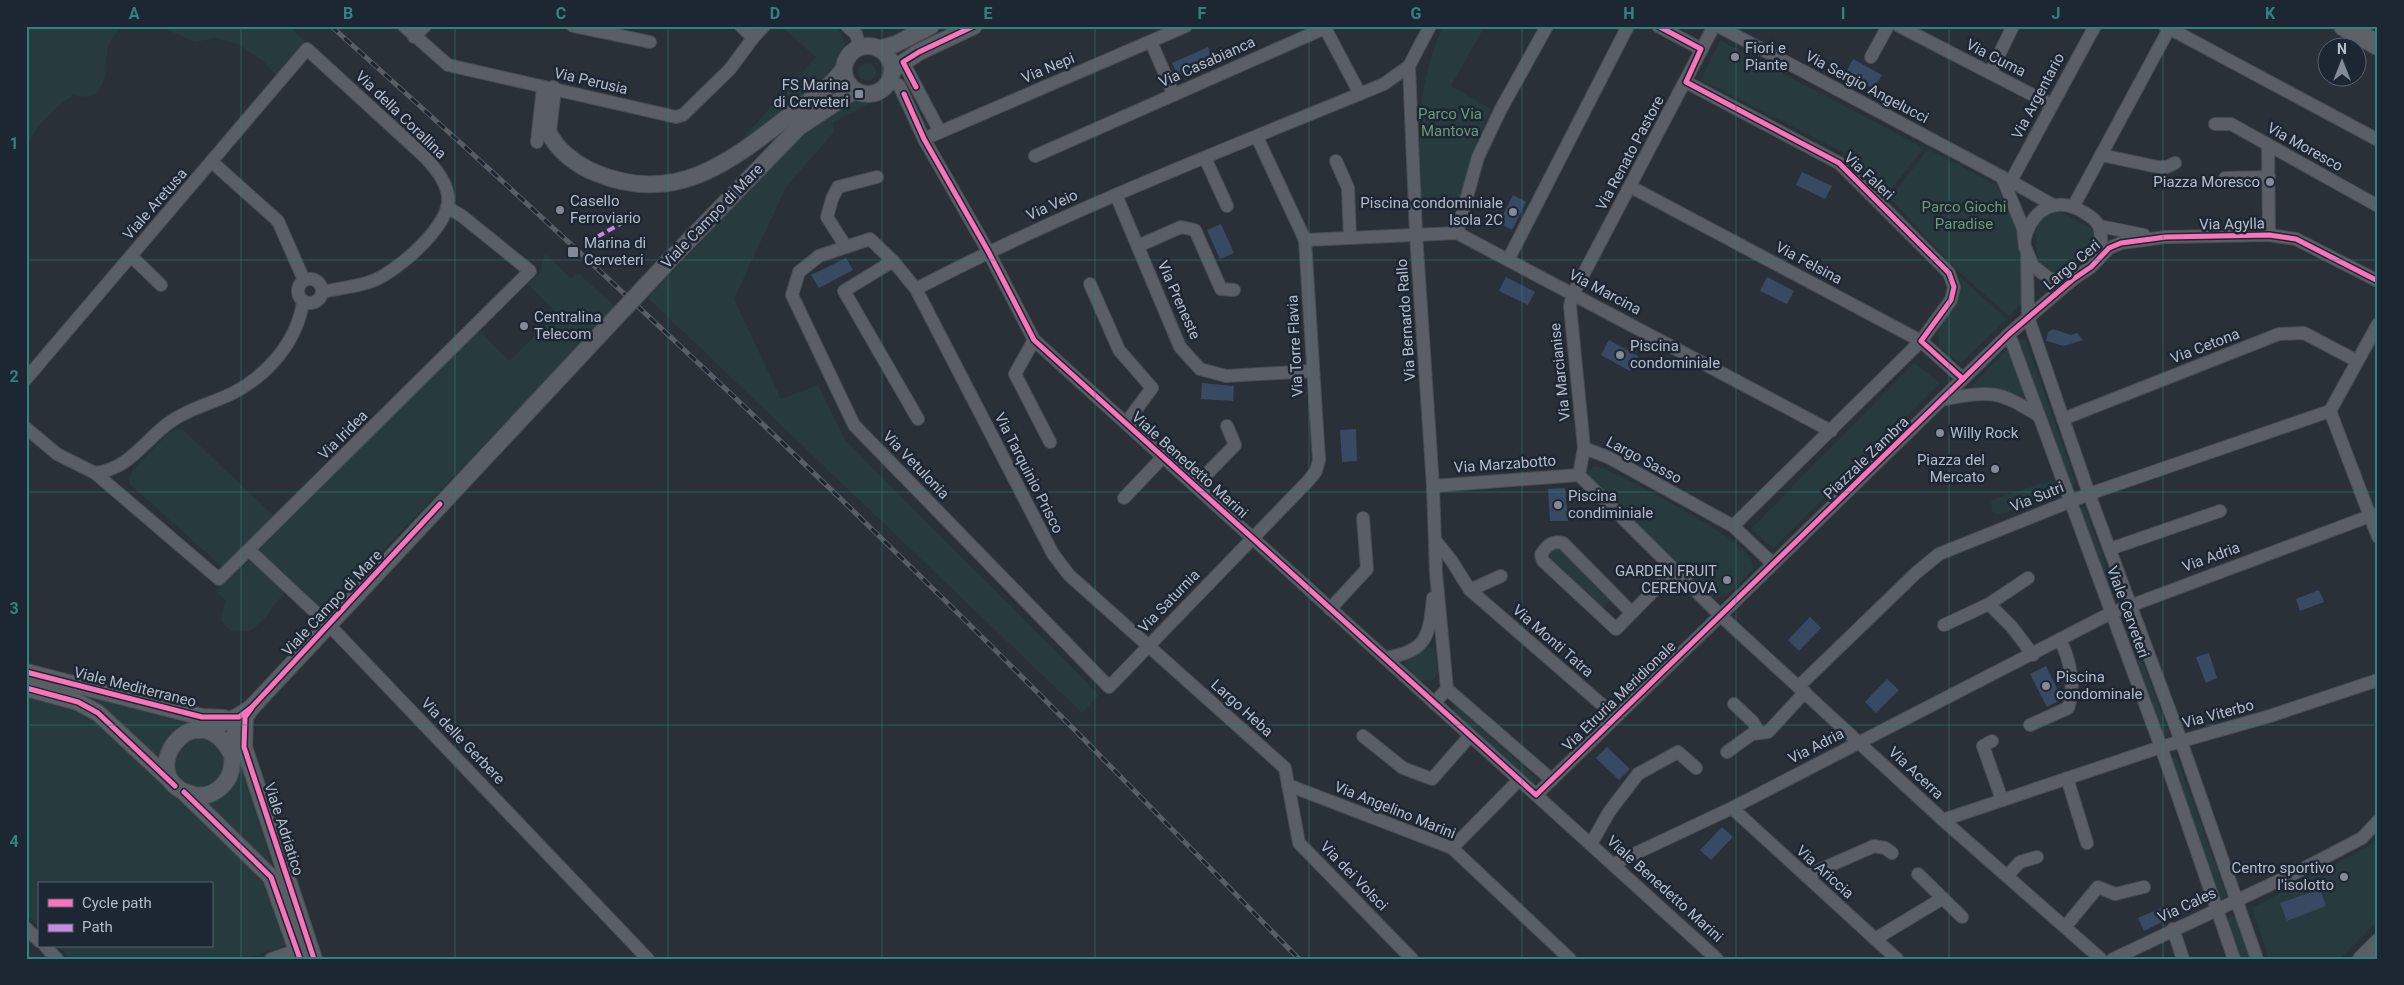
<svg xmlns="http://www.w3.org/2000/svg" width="2404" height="985" font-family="Roboto,sans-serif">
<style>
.green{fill:#273a3e}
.water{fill:#384963}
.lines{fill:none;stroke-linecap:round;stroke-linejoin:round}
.minor-casing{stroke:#484c53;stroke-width:14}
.tertiary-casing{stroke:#484c53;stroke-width:18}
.primary-casing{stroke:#484c55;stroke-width:22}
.minor{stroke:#5a5e66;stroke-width:12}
.tertiary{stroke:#5a5e66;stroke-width:16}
.primary{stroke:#5c6168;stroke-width:20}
.rail-casing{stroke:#595d64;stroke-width:5}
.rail{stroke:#1d2633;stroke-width:3;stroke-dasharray:9;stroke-linecap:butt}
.tertiary-bridge-casing{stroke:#484c53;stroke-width:18;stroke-linecap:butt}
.tertiary-bridge{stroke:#5a5e66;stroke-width:16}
.quiet{stroke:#c787e3;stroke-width:4;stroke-dasharray:8 4;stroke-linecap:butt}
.cycleway-casing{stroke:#1d2633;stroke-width:8}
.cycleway{stroke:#fb73b8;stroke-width:5}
.grid{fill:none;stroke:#308480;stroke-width:1;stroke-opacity:0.55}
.poi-dot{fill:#848b96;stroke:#1d2633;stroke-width:2}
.labels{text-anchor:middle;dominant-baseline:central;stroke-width:5;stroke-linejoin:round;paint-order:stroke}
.poi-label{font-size:15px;fill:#b4bcc9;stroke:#1d2633;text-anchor:start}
.street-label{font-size:15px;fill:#b4bcc9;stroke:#1d2633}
.park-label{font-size:15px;fill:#6b9a76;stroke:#1d2633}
.neatline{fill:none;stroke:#308480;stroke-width:2}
.grid-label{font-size:16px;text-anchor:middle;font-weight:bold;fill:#308480}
</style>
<rect width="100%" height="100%" fill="#2a3038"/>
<g class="green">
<path d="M26,26H120C116,33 110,40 108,47C104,68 110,105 73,95C54,109 33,127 26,150Z"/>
<path d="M159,26H289L305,41L276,75L264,62L238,44L215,38L195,42Z"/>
<path d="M781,26H837L844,40L845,50L834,76L734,148L816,57Z"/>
<path d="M1443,26H1485L1451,86L1491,109L1476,143L1462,196L1458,201C1446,203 1428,207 1421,195C1420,129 1415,90 1443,26Z"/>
<path d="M1720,40L1924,148L1886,195L1852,157L1701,80Z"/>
<circle cx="867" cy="72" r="9"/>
<path d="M847,101H875L833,122L834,132L786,187L734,299L781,399L818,385L846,441L1099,695L1082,713L648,298L804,131Z"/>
<path d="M1928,149L1997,185L2019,236L2024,302L2009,316L1959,272L1890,199Z"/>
<path d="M2060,211L2092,229C2102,241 2090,252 2081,261L2078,258L2071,265L2074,268L2067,275L2057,276L2038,261C2036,239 2029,214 2060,211Z"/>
<path d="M545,254L571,278L578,273L616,307L333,603L327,608H320L311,602L259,550L476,332L483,334L509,361L557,314L528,284L540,272Z"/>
<path d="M1960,277L2007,319L1960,364L1939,347L1938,331L1959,297Z"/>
<path d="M2025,338L2076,483L2073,487H2071L2019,345V340Z"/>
<path d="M2009,347L2025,398C2007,389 1991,386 1971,387Z"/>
<path d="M1914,363L1940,383L1773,548L1751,529Z"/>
<path d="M177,429H182L276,518L224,569L130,484L129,480L132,471L168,433Z"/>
<path d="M1594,466C1609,466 1716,527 1731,540C1740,546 1754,557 1753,569C1742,580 1727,604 1710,595L1590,478L1589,471Z"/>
<path d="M2052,480L2056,494L1998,515L1992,512L1991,500Z"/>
<path d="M2080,509H2084L2086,511L2112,582L2114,592L2109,593Z"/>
<path d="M1555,547H1561L1611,599L1602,609L1550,561L1551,550Z"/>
<path d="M251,559L285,592L263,620L250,631L232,632L221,621L225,600L216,592Z"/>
<path d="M2126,631L2132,633L2169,733L2165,738H2162L2124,632Z"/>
<path d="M1432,646L1436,652L1438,674L1433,680L1421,681L1407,671L1404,663L1405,659Z"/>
<path d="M26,693L92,715L260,872L264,878L288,945L245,959H71L58,946H211V884H39V926L26,914Z"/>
<path d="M81,693L203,723C175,728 164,732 159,762L81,695Z"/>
<path d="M1454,707H1457L1536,778V783L1533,784L1452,711Z"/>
<circle cx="200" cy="763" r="26"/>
<path d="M237,747L275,875L201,803L206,801Z"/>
<path d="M2173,757L2177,758L2227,896L2223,899H2220L2171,758Z"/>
<path d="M2378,837V920L2340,959H2269L2252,908L2369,846Z"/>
<path d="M2235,916L2250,959H2241L2227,920L2229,917Z"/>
</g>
<g class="water">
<path d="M1208,47L1214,61L1178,76L1172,63Z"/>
<path d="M1853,59L1882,75L1874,89L1846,73Z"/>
<path d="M1802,172L1832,186L1825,199L1796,185Z"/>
<path d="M1513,195L1526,202L1512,230L1499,223Z"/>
<path d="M1221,224L1234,253L1220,259L1207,230Z"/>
<path d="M846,258L853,270L819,288L811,275Z"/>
<path d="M1506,277L1535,292L1528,305L1499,291Z"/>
<path d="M1767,277L1794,291L1787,304L1760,291Z"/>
<path d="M2053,329L2071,335L2077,333L2083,340L2064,346L2046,341L2048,332Z"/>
<path d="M1609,340L1638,356L1630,371L1601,355Z"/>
<path d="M1202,383L1234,386L1233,401L1201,399Z"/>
<path d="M1356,429L1357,461L1342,462L1340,430Z"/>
<path d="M1565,488L1568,521H1550L1548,489Z"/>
<path d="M2319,590L2324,602L2300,611L2296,599Z"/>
<path d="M1810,617L1821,628L1799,651L1788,640Z"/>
<path d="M2209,653L2217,678L2206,683L2196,657Z"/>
<path d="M2046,666L2062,699L2047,707L2030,674Z"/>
<path d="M1887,679L1899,690L1876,713L1865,702Z"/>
<path d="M1607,747L1630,769L1619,780L1596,758Z"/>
<path d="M1722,827L1733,837L1711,860L1700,850Z"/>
<path d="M2320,889L2326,906L2287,921L2280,903Z"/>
<path d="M2163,907L2168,919L2144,931L2138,918Z"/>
</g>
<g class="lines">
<defs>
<g id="minor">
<path d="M404,26L448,65L676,117L683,115L730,69L753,38"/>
<path d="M573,26L650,42"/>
<path d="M741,26L753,38L764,26"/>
<path d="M847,26L856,34L860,48"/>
<path d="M1658,26L1701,49"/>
<path d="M1718,26L2021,187L2053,205"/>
<path d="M1899,26L2052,105"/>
<path d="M2165,26L2378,140"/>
<path d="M414,37L425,26"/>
<path d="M1151,42L1174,95"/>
<path d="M1871,57L1888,26"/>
<path d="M903,62L940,132"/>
<path d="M1409,66L1416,234L1433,486L1436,573L1447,689L1434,703"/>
<path d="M1990,73L2013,26"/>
<path d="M889,82L899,85L924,139L988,251L1034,340L1717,959"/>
<path d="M1686,82L1839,163L1949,273L1954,287L1951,300L1921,341L1733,526"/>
<path d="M2215,124H2231L2378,206"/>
<path d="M1257,137L1305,240L1319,460L1316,471L1309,480C1243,549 1176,618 1109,687L854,425L792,295L799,272L819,256L870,239L893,261L916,289L1053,554L1069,575L1285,768L1299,843L1412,959"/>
<path d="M924,139L1186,26"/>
<path d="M537,142L543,87"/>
<path d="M2268,146L2269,235"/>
<path d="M2101,155L2158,167H2167L2175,163"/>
<path d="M1035,156L1325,28L1360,94"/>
<path d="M1205,158L1227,206"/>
<path d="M1336,161L1348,188L1350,237"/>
<path d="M212,162L278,221L304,280"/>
<path d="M2002,177L2023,228L2025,247L2033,266L2050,279L2072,280"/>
<path d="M2225,178L2269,177"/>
<path d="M2011,181L2095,26"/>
<path d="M1631,187L1921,341L1963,379"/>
<path d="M1116,195L1180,347L1200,369L1226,376L1313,371"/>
<path d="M2073,207L2169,29"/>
<path d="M2099,226L2144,235"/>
<path d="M1457,233L1478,157L1501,109L1547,26"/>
<path d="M2025,238C2033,208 2057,195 2085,213C2090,216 2096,220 2099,226C2103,236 2100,247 2099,257"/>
<path d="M1305,240L1457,233L1831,431"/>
<path d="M1138,246L1181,227L1195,230L1221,289L1234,290"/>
<path d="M846,247L827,217L832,199L838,187L877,177"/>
<path d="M131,256L161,285"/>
<path d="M2027,257L2028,317L2089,494L2181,741L2257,959"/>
<path d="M1508,260L1628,26"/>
<path d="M893,261L844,291L918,419"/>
<circle cx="310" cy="291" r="12"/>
<path d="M1090,284L1119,350L1152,388L1126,423"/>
<path d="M916,289C1067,210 1226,149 1384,84L1409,66L1430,26"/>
<path d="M2378,324L2330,411L2378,537"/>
<path d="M2009,334L2161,747L2234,959"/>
<path d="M1034,340L1015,374L1050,442"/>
<path d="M26,379L307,49L425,157C435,168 446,181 448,196C452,225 398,270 375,280C358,287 339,288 322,292"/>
<path d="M1945,399C1992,391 1998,390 2039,416"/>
<path d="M2063,419L2279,334L2304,333L2357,361"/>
<path d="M26,428L57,454L95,473L219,579L530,271L462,216L447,207"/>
<path d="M1584,448L1570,306L1573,294L1714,26"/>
<path d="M95,473C128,469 142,444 166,425C185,410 210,404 231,394C267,376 297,342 303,302"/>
<path d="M1195,486L1235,445L1227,426"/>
<path d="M1433,486L1579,475"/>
<path d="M1124,498L1163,457"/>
<path d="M1435,540L1451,560L1470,590L1615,716"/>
<path d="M2110,549L2220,511"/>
<path d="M250,551L329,625L648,959"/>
<path d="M1773,564L1733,526L1610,458L1584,448L1579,475L1720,615L1943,820L2101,959"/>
<path d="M2028,578L1989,604L2012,627L2033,655"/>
<path d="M1470,590L1501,576"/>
<path d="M1330,609L1367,569L1363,518"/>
<path d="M1632,613L1563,543C1552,540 1546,546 1541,555L1543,561L1616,629L1674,570"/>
<path d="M1944,625L1989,604"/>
<path d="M1385,658C1428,651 1429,636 1433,598"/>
<path d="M1799,686L1916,573L1939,554L2089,494L2330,411"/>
<path d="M1447,689L1552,780"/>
<path d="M1734,704L1753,722L1759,733"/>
<path d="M2030,725L2068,708C2076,687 2070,659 2060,640"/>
<path d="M1363,736L1403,768L1432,779L1470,736"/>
<path d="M1992,741L1983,746L2002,800"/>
<path d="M1727,752L1752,734L1768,732L1805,692"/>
<path d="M2067,778L2087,843"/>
<path d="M1288,785L1452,848L1570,959"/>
<path d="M1536,795L2009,334L2072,280L2091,267L2109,248L2121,243L2166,237L2269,235L2296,239L2378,281"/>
<path d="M1732,808L1897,959"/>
<path d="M1943,820L2161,747L2270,716L2378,680"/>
<path d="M1591,844L1609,812L1638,774L1678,752L1696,768"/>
<path d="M1452,848L1519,780"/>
<path d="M1613,864L1732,808L2111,613L2378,513"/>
<path d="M1918,874L1962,917"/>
<path d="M1806,876L1874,846L1885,848L1892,853"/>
<path d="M2007,876L2020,862L2037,857"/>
<path d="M2065,927L2098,887L2115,894L2144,887"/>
<path d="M26,928L39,941"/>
<path d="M2173,929L2183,959"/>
<path d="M1875,939L1943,898"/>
<path d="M45,946L57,959"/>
<path d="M271,959L297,950"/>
<path d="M2113,959L2299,871L2362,838L2378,821"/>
</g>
<g id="tertiary">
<circle cx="868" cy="70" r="24"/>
<path d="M879,49L896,44L931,26"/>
<path d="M892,70L919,52L974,26"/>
<path d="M553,89L548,131C556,150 578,166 596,173C675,206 730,162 789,116C811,99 826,92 844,69"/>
<path d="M665,265L799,127L855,90"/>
<path d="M26,672L202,717L224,718"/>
<path d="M26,688L78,702L98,713L170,780"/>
<path d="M252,707L245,717L244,747L314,959"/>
<path d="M199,730C219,725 235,720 252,707L593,342"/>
<path d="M231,753C195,688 131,777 191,794C203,798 214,794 222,786C241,769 225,741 241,722"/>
<path d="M184,792L271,877L300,959"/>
<path d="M2361,959L2378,942"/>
</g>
<path id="primary" d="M2344,26L2378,45"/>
</defs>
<use href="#minor" class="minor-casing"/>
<use href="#tertiary" class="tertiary-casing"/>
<use href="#primary" class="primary-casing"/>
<use href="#minor" class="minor"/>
<use href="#tertiary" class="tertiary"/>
<use href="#primary" class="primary"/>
<defs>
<path id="rail" d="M331,26C552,224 770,427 981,636C1088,742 1193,851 1299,959"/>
</defs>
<use href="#rail" class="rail-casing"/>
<use href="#rail" class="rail"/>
<defs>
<path id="tertiary-bridge" d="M593,342L665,265"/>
</defs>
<use href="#tertiary-bridge" class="tertiary-bridge-casing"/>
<use href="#tertiary-bridge" class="tertiary-bridge"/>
<path class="quiet" d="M597,237L629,219"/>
<defs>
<g id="cycleway">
<path d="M1658,26L1701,49L1686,82L1839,163L1949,273L1954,287L1951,300L1921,341L1963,379"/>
<path d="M916,87L903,62L919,52L974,26"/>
<path d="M904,94L924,139L988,251L1034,340L1536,795L2009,334L2072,280L2091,267L2109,248L2121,243L2166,237L2269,235L2296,239L2378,281"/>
<path d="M26,672L202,717H239L252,707L440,504"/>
<path d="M26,688L78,702L98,713L175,786"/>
<path d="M251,709L245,717L244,747L314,959"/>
<path d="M184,792L271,877L300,959"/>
</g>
</defs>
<use href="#cycleway" class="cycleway-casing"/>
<use href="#cycleway" class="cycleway"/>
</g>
<path class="grid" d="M241,26V959M455,26V959M668,26V959M882,26V959M1095,26V959M1309,26V959M1522,26V959M1736,26V959M1949,26V959M2163,26V959M26,260H2378M26,492H2378M26,725H2378"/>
<g class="poi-dot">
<circle cx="1735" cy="57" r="5"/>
<rect x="854" y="89" width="10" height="10" rx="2.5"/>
<circle cx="2270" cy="182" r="5"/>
<circle cx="560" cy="210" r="5"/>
<circle cx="1513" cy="212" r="5"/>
<rect x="567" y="246" width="12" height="12" rx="2.5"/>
<circle cx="524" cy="326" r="5"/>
<circle cx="1620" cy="355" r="5"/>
<circle cx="1940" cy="433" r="5"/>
<circle cx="1995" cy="469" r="5"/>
<circle cx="1558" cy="505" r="5"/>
<circle cx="1727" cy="580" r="5"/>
<circle cx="2046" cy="686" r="5"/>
<circle cx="2344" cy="877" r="5"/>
</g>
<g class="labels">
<g class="poi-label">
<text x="1745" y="48">Fiori e<tspan x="1745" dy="17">Piante</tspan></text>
<text x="849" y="85" text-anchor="end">FS Marina<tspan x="849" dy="17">di Cerveteri</tspan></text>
<text x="2260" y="182" text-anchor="end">Piazza Moresco</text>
<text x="570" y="201">Casello<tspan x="570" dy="17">Ferroviario</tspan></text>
<text x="1503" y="203" text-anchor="end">Piscina condominiale<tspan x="1503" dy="17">Isola 2C</tspan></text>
<text x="584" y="243">Marina di<tspan x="584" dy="17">Cerveteri</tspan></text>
<text x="534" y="317">Centralina<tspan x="534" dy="17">Telecom</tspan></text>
<text x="1630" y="346">Piscina<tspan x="1630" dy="17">condominiale</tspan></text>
<text x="1950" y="433">Willy Rock</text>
<text x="1985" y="460" text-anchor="end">Piazza del<tspan x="1985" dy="17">Mercato</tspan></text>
<text x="1568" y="496">Piscina<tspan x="1568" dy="17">condiminiale</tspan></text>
<text x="1717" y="571" text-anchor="end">GARDEN FRUIT<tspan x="1717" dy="17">CERENOVA</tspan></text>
<text x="2056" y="677">Piscina<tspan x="2056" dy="17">condominale</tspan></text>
<text x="2334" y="868" text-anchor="end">Centro sportivo<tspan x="2334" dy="17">l'isolotto</tspan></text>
</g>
<g class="street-label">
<text transform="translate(1996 58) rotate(27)">Via Cuma</text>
<text transform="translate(1207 62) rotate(-24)">Via Casabianca</text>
<text transform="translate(1048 68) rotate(-23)">Via Nepi</text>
<text transform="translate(591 81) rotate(13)">Via Perusia</text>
<text transform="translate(1867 87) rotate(28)">Via Sergio Angelucci</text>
<text transform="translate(2038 96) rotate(-62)">Via Argentario</text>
<text transform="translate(401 115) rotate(44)">Via della Corallina</text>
<text transform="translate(2305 147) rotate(29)">Via Moresco</text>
<text transform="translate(1630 153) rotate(-62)">Via Renato Pastore</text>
<text transform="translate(1869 176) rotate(43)">Via Faleri</text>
<text transform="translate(155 204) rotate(-49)">Viale Aretusa</text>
<text transform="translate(1052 205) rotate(-24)">Via Veio</text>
<text transform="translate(712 216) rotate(-46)">Viale Campo di Mare</text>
<text transform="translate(2232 224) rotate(-1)">Via Agylla</text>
<text transform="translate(1809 263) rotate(28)">Via Felsina</text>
<text transform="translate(2072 265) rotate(-40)">Largo Ceri</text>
<text transform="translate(1605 292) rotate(28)">Via Marcina</text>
<text transform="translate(1179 300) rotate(66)">Via Preneste</text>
<text transform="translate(1406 320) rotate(-94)">Via Bernardo Rallo</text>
<text transform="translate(1295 346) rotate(-93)">Via Torre Flavia</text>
<text transform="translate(2205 346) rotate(-21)">Via Cetona</text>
<text transform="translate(1560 372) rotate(-96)">Via Marcianise</text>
<text transform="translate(343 435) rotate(-45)">Via Iridea</text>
<text transform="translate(1866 458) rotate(-44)">Piazzale Zambra</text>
<text transform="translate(1644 460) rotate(28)">Largo Sasso</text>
<text transform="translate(1505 464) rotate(-4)">Via Marzabotto</text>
<text transform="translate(916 465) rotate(46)">Via Vetulonia</text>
<text transform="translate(1190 465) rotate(42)">Viale Benedetto Marini</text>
<text transform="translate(1029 473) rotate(63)">Via Tarquinio Prisco</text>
<text transform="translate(2037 497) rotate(-22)">Via Sutri</text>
<text transform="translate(2211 557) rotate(-20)">Via Adria</text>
<text transform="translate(1169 601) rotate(-46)">Via Saturnia</text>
<text transform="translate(332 603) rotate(-47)">Viale Campo di Mare</text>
<text transform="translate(2128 612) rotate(70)">Viale Cerveteri</text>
<text transform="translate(1553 641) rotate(41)">Via Monti Tatra</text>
<text transform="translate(135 687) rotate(14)">Viale Mediterraneo</text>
<text transform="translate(1619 696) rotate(-44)">Via Etruria Meridionale</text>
<text transform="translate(1242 708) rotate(42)">Largo Heba</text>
<text transform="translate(2218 714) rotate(-15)">Via Viterbo</text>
<text transform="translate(463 741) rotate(46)">Via delle Gerbere</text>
<text transform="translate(1816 746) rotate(-27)">Via Adria</text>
<text transform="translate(1916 773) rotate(43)">Via Acerra</text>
<text transform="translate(1395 810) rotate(22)">Via Angelino Marini</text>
<text transform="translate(284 829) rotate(72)">Viale Adriatico</text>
<text transform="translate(1825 872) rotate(42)">Via Ariccia</text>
<text transform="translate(1354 876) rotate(46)">Via dei Volsci</text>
<text transform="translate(1665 889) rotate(42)">Viale Benedetto Marini</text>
<text transform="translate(2187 905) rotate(-25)">Via Cales</text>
</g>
<g class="park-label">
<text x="1450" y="114">Parco Via<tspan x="1450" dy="17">Mantova</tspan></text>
<text x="1964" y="207">Parco Giochi<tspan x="1964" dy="17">Paradise</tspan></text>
</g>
</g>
<rect width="2404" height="985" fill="none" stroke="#1d2633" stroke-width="55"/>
<rect x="38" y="882" width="175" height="65" fill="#1d2633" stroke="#59626f"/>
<rect x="48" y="899" width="25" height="8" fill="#fb73b8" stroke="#59626f"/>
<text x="82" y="908" font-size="15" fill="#b4bcc9">Cycle path</text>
<rect x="48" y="924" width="25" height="8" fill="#c787e3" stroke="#59626f"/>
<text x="82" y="932" font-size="15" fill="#b4bcc9">Path</text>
<g transform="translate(2342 62)"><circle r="24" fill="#1d2633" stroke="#59626f"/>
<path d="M0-4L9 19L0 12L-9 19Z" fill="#848b96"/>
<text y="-8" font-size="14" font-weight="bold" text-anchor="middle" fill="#b4bcc9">N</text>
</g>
<rect x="28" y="28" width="2348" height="930" class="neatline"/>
<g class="grid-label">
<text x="134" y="19">A</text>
<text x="348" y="19">B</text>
<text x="561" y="19">C</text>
<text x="775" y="19">D</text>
<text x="988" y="19">E</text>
<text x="1202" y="19">F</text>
<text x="1416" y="19">G</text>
<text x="1629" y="19">H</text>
<text x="1843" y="19">I</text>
<text x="2056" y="19">J</text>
<text x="2270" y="19">K</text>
<text x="14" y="149">1</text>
<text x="14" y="382">2</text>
<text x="14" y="614">3</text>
<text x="14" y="847">4</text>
</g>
</svg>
